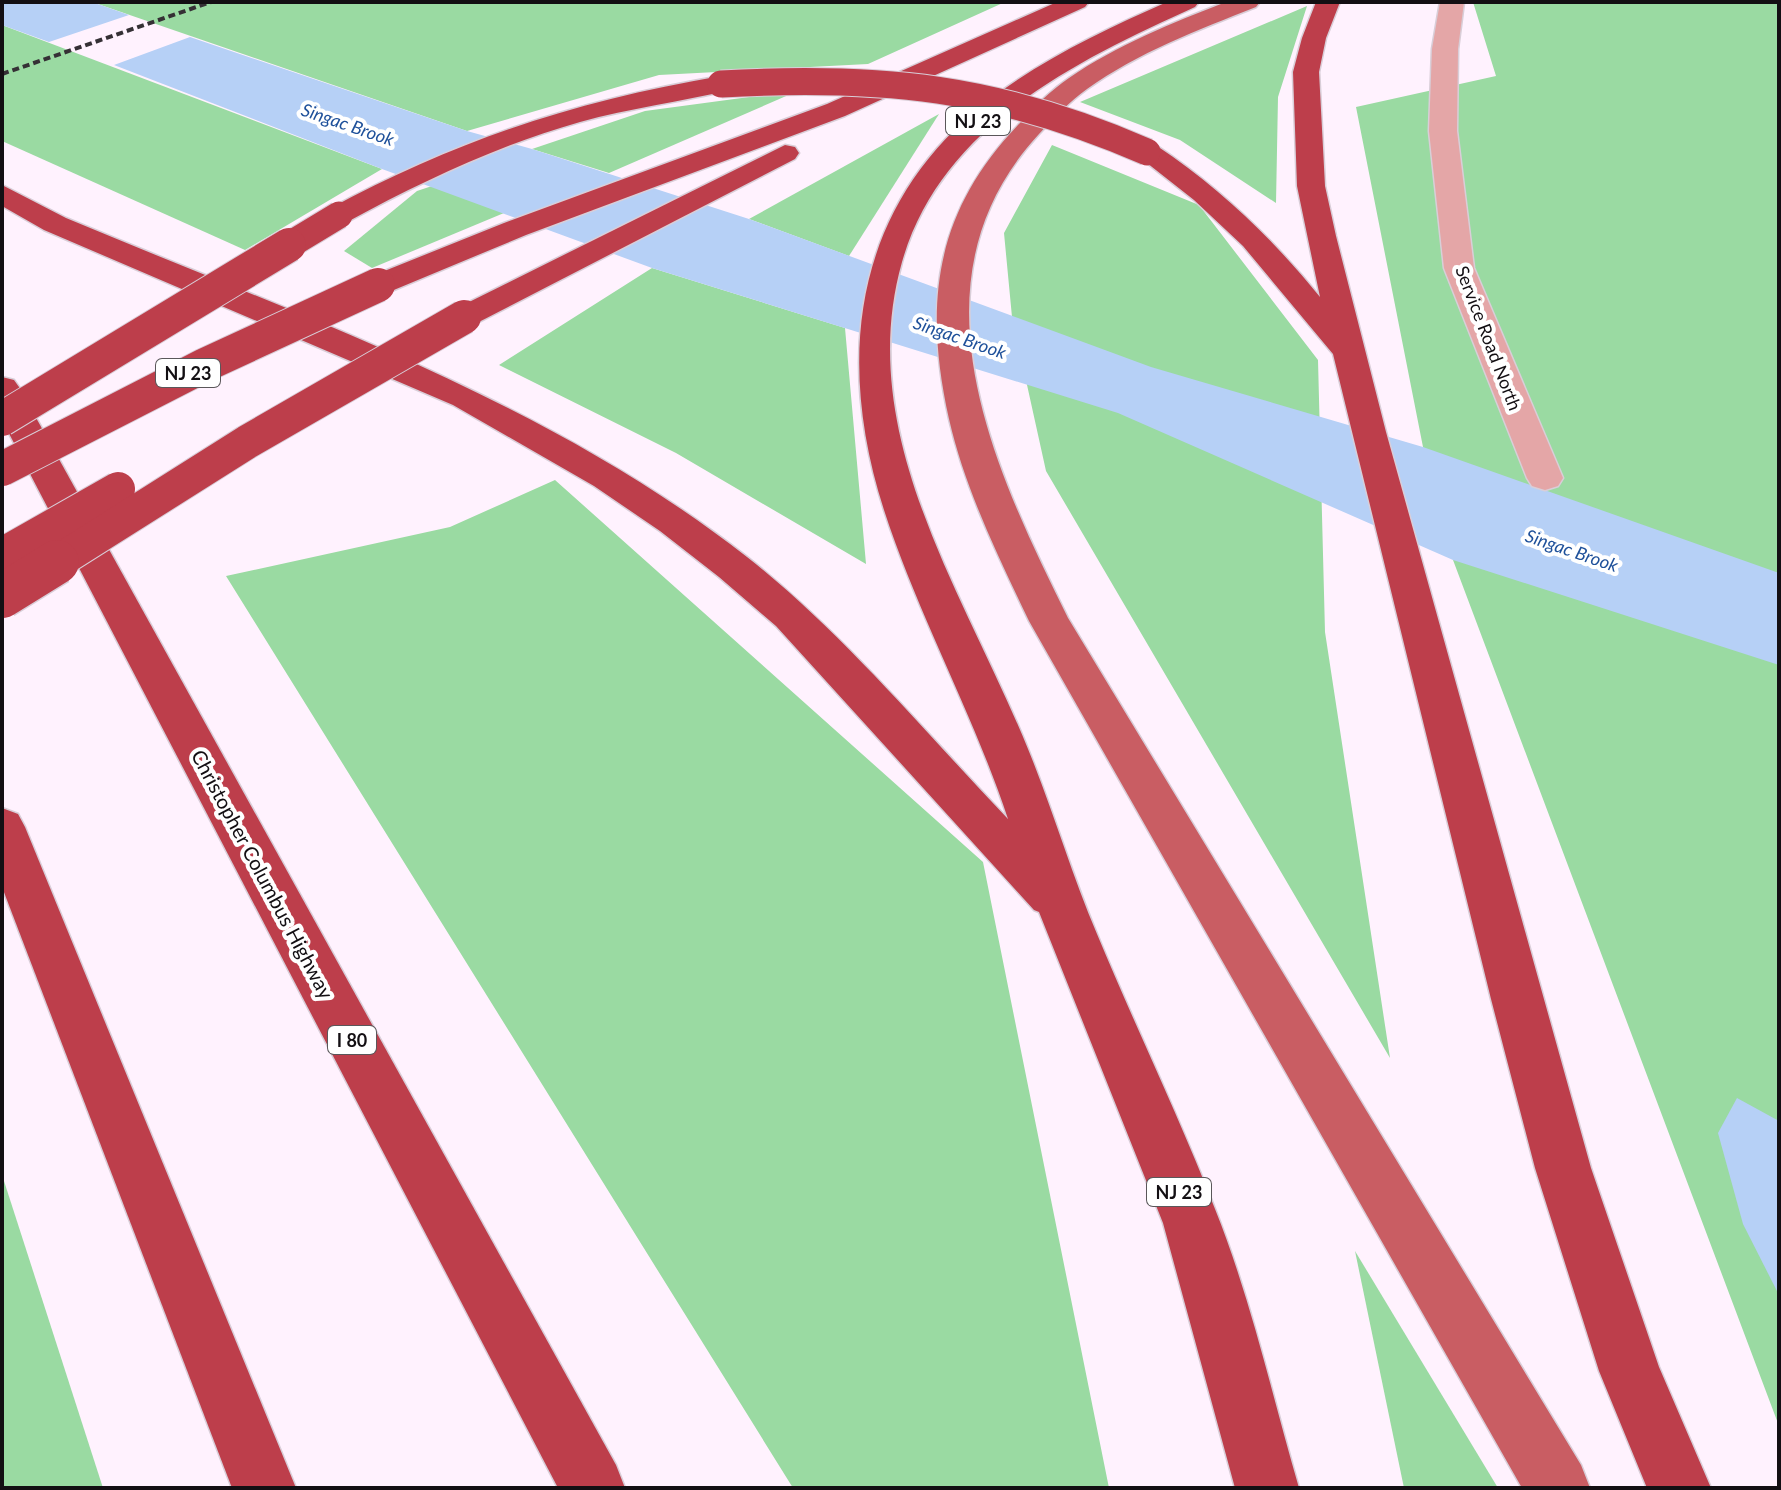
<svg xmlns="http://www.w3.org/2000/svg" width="1781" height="1490" font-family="Lato,sans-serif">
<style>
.green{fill:#9adaa2}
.water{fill:#b6d0f6}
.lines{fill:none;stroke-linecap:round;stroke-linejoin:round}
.minor-casing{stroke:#d9ced8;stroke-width:3}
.major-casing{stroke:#d9ced8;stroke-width:3}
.highway-casing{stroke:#d9ced8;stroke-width:3}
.minor{fill:#e4a6a7;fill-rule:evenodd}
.major{fill:#c95d63;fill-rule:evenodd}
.highway{fill:#bd3e4b;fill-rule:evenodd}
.rail{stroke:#353035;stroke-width:4;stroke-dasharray:7 4;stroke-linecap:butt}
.highway-bridge-far2-casing{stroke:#d9ced8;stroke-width:29;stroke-linecap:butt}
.highway-bridge-far1-casing{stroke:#d9ced8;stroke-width:36;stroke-linecap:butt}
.highway-bridge-casing{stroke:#d9ced8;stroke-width:47;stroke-linecap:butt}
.highway-bridge-far2{stroke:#bd3e4b;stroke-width:27}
.highway-bridge-far1{stroke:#bd3e4b;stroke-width:34}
.highway-bridge{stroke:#bd3e4b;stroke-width:44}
.labels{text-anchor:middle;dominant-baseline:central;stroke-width:8;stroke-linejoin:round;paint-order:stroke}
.shield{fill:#fff;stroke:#5a575a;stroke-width:2}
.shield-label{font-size:18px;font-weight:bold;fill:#130f13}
.far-water-label{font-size:18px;font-style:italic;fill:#1e509a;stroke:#fff}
.far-street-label{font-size:18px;fill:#130f13;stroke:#fff}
.street-label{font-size:20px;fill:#130f13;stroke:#fff}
</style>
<rect width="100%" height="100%" fill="#fff2fe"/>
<g class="green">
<path d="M92,2H1005L868,64L659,75L467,131Z"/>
<path d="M1473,2H1779V1426L1453,560L1423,447L1356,107L1496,76Z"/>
<path d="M1307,6L1278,97L1276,203L1180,140L1080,102Z"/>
<path d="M2,25L382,169L245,250L2,141Z"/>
<path d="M800,90L609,173L532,149L645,111Z"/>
<path d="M939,114L849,256L749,219Z"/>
<path d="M1052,145L1199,205L1318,360L1325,632L1390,1058L1046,471L1012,317L1004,233Z"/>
<path d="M432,186L504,213L372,268L344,251L417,191Z"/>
<path d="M652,268L845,328L866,564L676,453L499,365Z"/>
<path d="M555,480L983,862L1109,1488H793L226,576L450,527Z"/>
<path d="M2,1175L4,1181L103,1488H2Z"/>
<path d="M1355,1251L1498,1488H1404Z"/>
</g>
<g class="water">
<path d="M2,2H92L129,15L49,42L2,25Z"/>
<path d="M190,37L467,131L532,149L749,219L1151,367L1423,447L1779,573V665L1453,560L1118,413L652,268L382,169L114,65Z"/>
<path d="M1737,1098L1779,1121V1295L1743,1224L1718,1133Z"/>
</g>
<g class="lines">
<defs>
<path id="minor" d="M1440,2H1464L1458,49L1457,131L1474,268L1563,478L1558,486L1545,490L1532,486L1527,478L1444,268L1429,131L1432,49Z"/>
<path id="major" d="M1226,2H1260L1256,7C1198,30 1139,52 1087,89C1069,102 1054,118 1039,134C904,280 993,467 1068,618L1581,1465L1590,1488H1522L1029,621C998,556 965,489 949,419C923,302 935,211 1020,123C1035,106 1050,91 1069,78C1117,45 1172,23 1226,2Z"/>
<g id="highway">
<path d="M1057,2H1089L1085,7L845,116L526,235L389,292L378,294L367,292L362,285L367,278L504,223L827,104Z"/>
<path d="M1167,2H1199L1195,7C1076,61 941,126 902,262C853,435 966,596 1028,749C1053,810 1071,873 1097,934C1135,1026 1179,1116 1215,1209C1251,1299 1272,1395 1299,1488H1235L1163,1223L1039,912L1034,910L776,626L719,577L660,531L594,486L453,405L44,230L2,206V185L66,218C299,316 545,399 747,557C842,632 924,731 1008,819C973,713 918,615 884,510C833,351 856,197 997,94C1049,56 1108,28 1167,2Z"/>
<path d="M1316,2H1340L1326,38L1319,72L1325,186L1336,236L1386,432L1591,1168L1659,1367L1711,1488H1647L1599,1371L1535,1168L1491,999L1333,354L1243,246L1194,200L1133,152L1137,146L1147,144L1157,146C1220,188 1272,238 1320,297L1297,186L1293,72L1302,38Z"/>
<path d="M721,76L730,78L734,84L730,90C680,102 630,108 580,122C499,145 423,181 349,221L339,224L329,221L324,215L329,209C459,139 576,101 721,76Z"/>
<path d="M785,145L795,147L799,153L795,159L475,324L464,327L453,324L448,317L453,310Z"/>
<path d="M2,377L14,380L19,387L616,1465L625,1488H558L2,420Z"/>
<path d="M2,808L18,814L25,827L296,1488H232L2,887Z"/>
</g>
</defs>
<use href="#minor" class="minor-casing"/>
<use href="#major" class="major-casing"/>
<use href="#highway" class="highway-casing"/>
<use href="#minor" class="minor"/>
<use href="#major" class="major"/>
<use href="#highway" class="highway"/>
<path class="rail" d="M2,74L211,2"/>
<defs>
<g id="highway-bridge-far2">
<path d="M721,84C882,75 998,87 1147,152"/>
<path d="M286,247L339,215"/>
</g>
<g id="highway-bridge-far1">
<path d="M2,419L289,245"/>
<path d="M2,469L205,365L378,285"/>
<path d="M2,555L118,489"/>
<path d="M54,564L247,442L464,317"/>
</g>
<path id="highway-bridge" d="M2,596L57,562"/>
</defs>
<use href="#highway-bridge-far2" class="highway-bridge-far2-casing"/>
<use href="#highway-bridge-far1" class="highway-bridge-far1-casing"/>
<use href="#highway-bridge" class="highway-bridge-casing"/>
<use href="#highway-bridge-far2" class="highway-bridge-far2"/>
<use href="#highway-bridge-far1" class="highway-bridge-far1"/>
<use href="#highway-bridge" class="highway-bridge"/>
</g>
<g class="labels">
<g class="shield">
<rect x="946" y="107" width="64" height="28" rx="6"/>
<rect x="156" y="359" width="64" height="28" rx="6"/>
<rect x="328" y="1026" width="48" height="28" rx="6"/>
<rect x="1147" y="1178" width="64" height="28" rx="6"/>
</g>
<g class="shield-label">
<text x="978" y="121">NJ 23</text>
<text x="188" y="373">NJ 23</text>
<text x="352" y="1040">I 80</text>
<text x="1179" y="1192">NJ 23</text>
</g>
<g class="far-water-label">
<text transform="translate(348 124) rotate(19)">Singac Brook</text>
<text transform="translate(960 337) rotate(19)">Singac Brook</text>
<text transform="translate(1572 550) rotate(19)">Singac Brook</text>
</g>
<g class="far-street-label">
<text transform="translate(1489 338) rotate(69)">Service Road North</text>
</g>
<g class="street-label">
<text transform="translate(263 874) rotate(62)">Christopher Columbus Highway</text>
</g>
</g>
<rect width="1781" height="1490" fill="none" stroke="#130f13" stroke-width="8"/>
</svg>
